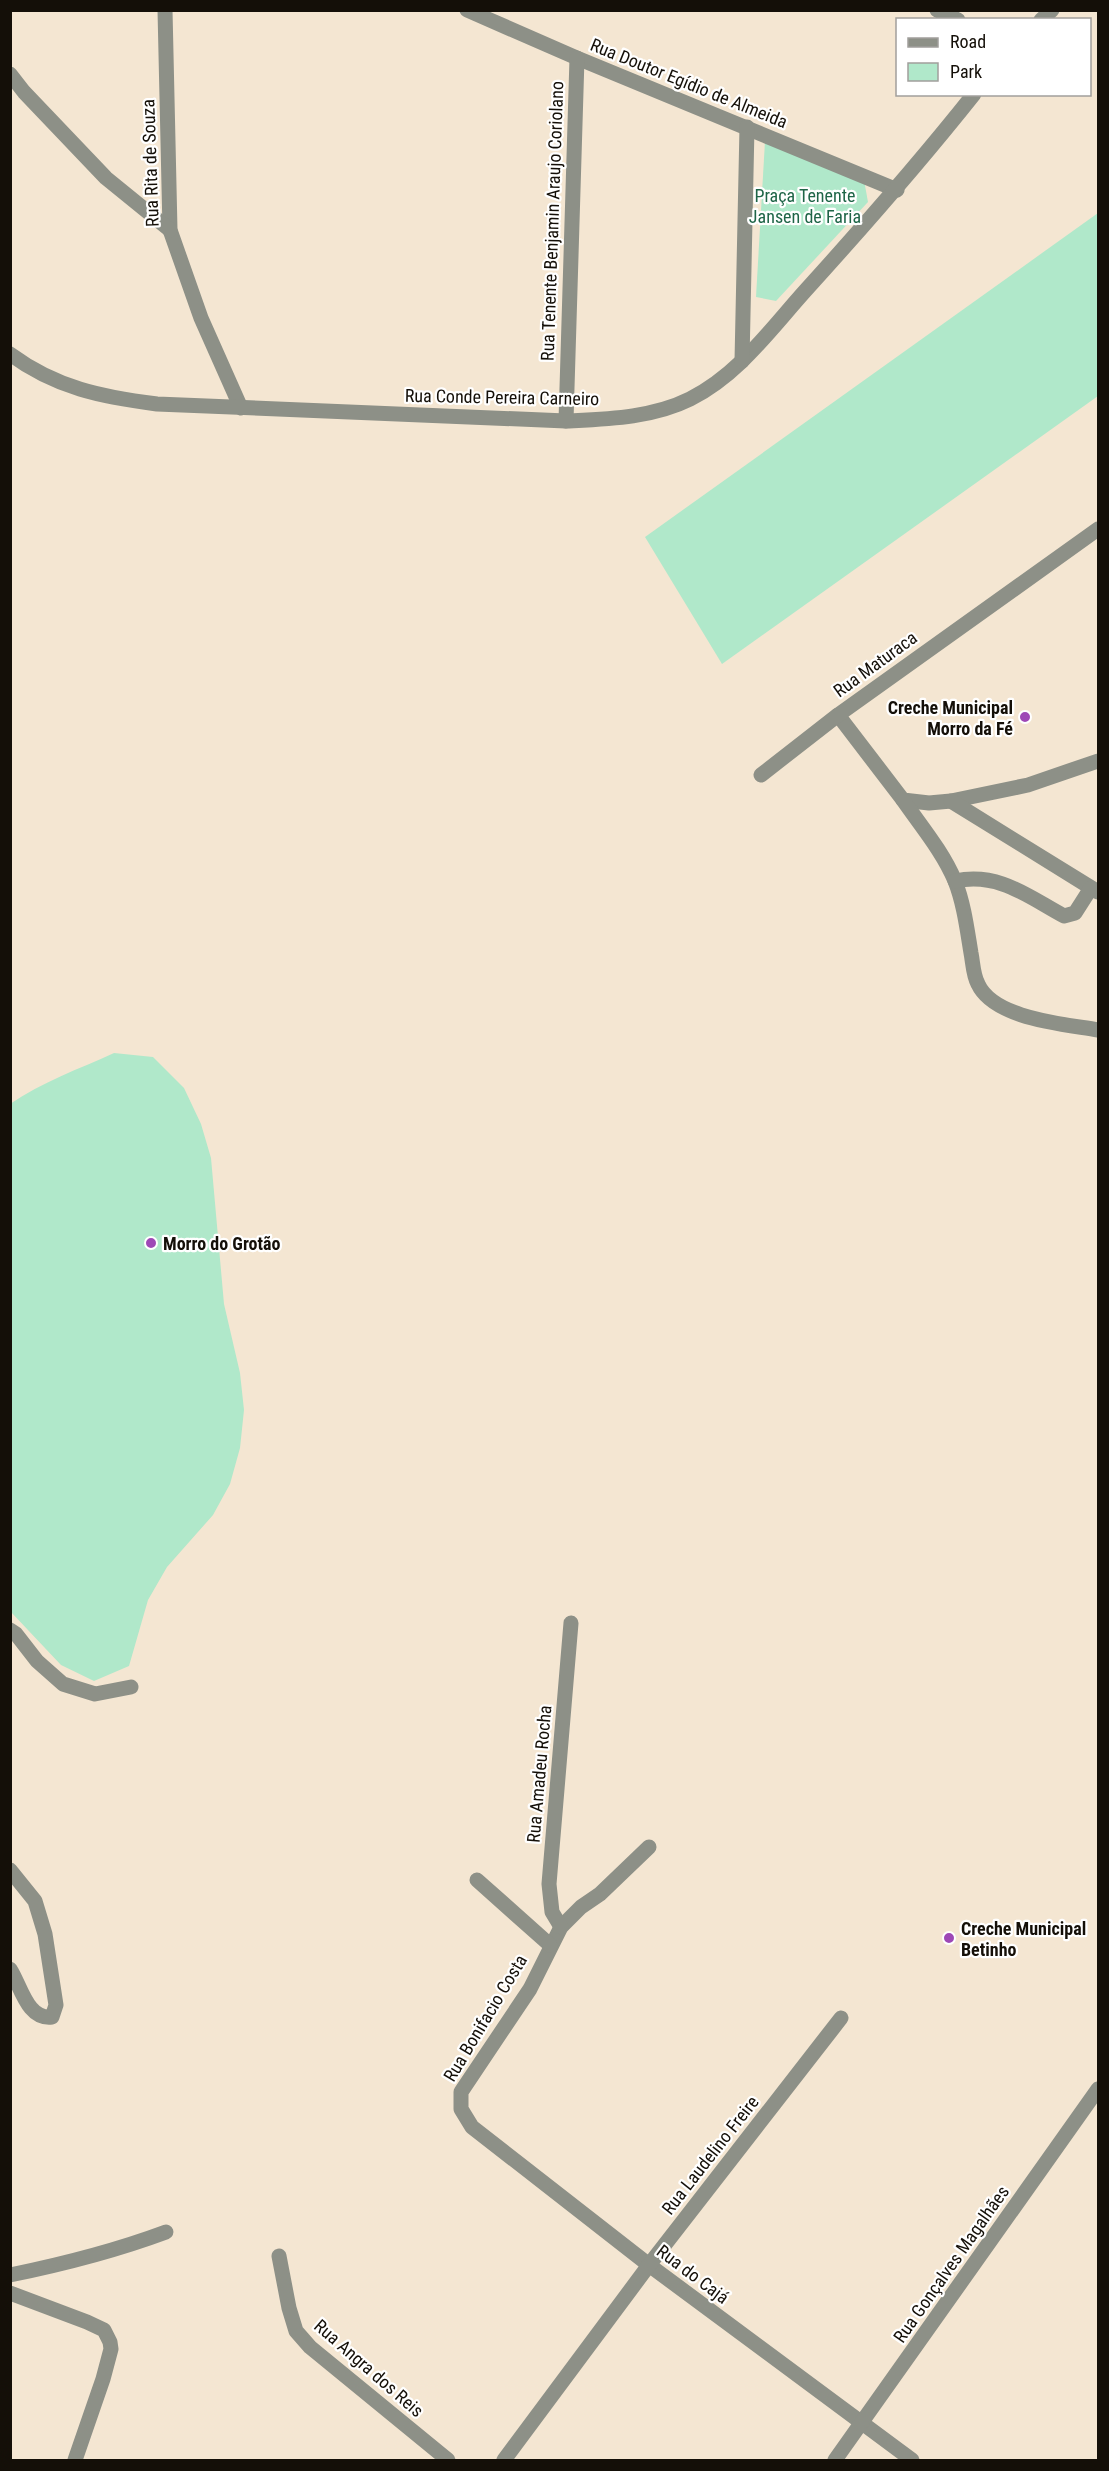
<svg xmlns="http://www.w3.org/2000/svg" width="1109" height="2471" font-family="'Roboto Condensed',sans-serif">
<style>
.green{fill:#b0e8ca}
.lines{fill:none;stroke-linecap:round;stroke-linejoin:round}
.minor{stroke:#8d9087;stroke-width:15}
.poi-dot{fill:#9e48b6;stroke:#fff;stroke-width:2}
.labels{text-anchor:middle;dominant-baseline:central;stroke-width:4.5;stroke-linejoin:round;paint-order:stroke}
.street-label{font-size:18px;fill:#140f08;stroke:#fff}
.park-label{font-size:18px;fill:#1e6547;stroke:#fff}
.poi-label{font-size:18px;font-weight:bold;fill:#140f08;stroke:#fff;text-anchor:start}
</style>
<rect width="100%" height="100%" fill="#f4e6d2"/>
<g class="green">
<path d="M765,141L864,180L868,202L776,301L756,297Z"/>
<path d="M1098,213V396L722,664L645,537Z"/>
<path d="M114,1053L153,1057L184,1088L201,1124L211,1158L224,1304L240,1373L244,1410L240,1448L230,1484L213,1515L167,1567L148,1600L129,1666L94,1681L61,1665L11,1612L10,1104C42,1082 79,1069 114,1053Z"/>
</g>
<g class="lines">
<g class="minor">
<path d="M165,10L170,230L201,318L241,408"/>
<path d="M467,10L577,58L897,190"/>
<path d="M937,10L958,20"/>
<path d="M1041,20L1052,10"/>
<path d="M10,74L24,92L106,178L170,230"/>
<path d="M10,354C56,388 102,397 157,404L566,421C607,419 652,418 690,399C738,375 770,330 805,291C863,227 920,162 974,94"/>
<path d="M742,361L747,127"/>
<path d="M566,421L577,58"/>
<path d="M838,715L903,800L929,803L951,801L1028,785L1098,761"/>
<path d="M761,775L838,715L1098,529"/>
<path d="M903,800C921,826 943,852 955,881C964,904 967,929 971,953C973,963 973,975 978,984C994,1019 1065,1024 1098,1030"/>
<path d="M951,801L1098,892"/>
<path d="M955,881C999,872 1027,896 1064,916L1075,913L1091,888"/>
<path d="M10,1630L16,1634L37,1661L63,1684L95,1694L131,1687"/>
<path d="M649,1847L600,1894L581,1907L561,1927L530,1989L461,2092V2109L472,2127L649,2265L912,2460"/>
<path d="M10,1870L35,1901L45,1934L56,2005L52,2017C27,2020 21,1986 10,1969"/>
<path d="M477,1880L550,1945"/>
<path d="M561,1927L552,1912L549,1884L571,1623"/>
<path d="M279,2256L289,2308L296,2331L310,2347L448,2460"/>
<path d="M10,2275C64,2264 115,2251 166,2232"/>
<path d="M10,2293L87,2322L104,2330L110,2342L111,2349L103,2379L75,2460"/>
<path d="M504,2460L649,2265L841,2018"/>
<path d="M835,2460L1098,2089"/>
</g>
</g>
<g class="poi-dot">
<circle cx="1025" cy="717" r="6"/>
<circle cx="151" cy="1243" r="6"/>
<circle cx="949" cy="1938" r="6"/>
</g>
<g class="labels">
<g class="street-label">
<text transform="translate(689 83) rotate(22)">Rua Doutor Egídio de Almeida</text>
<text transform="translate(150 163) rotate(-92)">Rua Rita de Souza</text>
<text transform="translate(552 221) rotate(-88)">Rua Tenente Benjamin Araujo Coriolano</text>
<text transform="translate(502 397) rotate(1)">Rua Conde Pereira Carneiro</text>
<text transform="translate(875 664) rotate(-36)">Rua Maturaca</text>
<text transform="translate(539 1774) rotate(-85)">Rua Amadeu Rocha</text>
<text transform="translate(485 2018) rotate(-59)">Rua Bonifacio Costa</text>
<text transform="translate(710 2155) rotate(-52)">Rua Laudelino Freire</text>
<text transform="translate(951 2264) rotate(-55)">Rua Gonçalves Magalhães</text>
<text transform="translate(693 2274) rotate(37)">Rua do Cajá</text>
<text transform="translate(369 2368) rotate(41)">Rua Angra dos Reis</text>
</g>
<g class="park-label">
<text x="805" y="195">Praça Tenente<tspan x="805" dy="21">Jansen de Faria</tspan></text>
</g>
<g class="poi-label">
<text x="1013" y="707" text-anchor="end">Creche Municipal<tspan x="1013" dy="21">Morro da Fé</tspan></text>
<text x="163" y="1243">Morro do Grotão</text>
<text x="961" y="1928">Creche Municipal<tspan x="961" dy="21">Betinho</tspan></text>
</g>
</g>
<rect width="1109" height="2471" fill="none" stroke="#140f08" stroke-width="24"/>
<rect x="896" y="18" width="195" height="78" fill="#ffffff" stroke="#a19f9c" stroke-width="1.5"/>
<rect x="908" y="38" width="30" height="9" fill="#8d9087" stroke="#a19f9c" stroke-width="1.5"/>
<text x="950" y="48" font-size="18" fill="#140f08">Road</text>
<rect x="908" y="63" width="30" height="18" fill="#b0e8ca" stroke="#a19f9c" stroke-width="1.5"/>
<text x="950" y="78" font-size="18" fill="#140f08">Park</text>
</svg>
